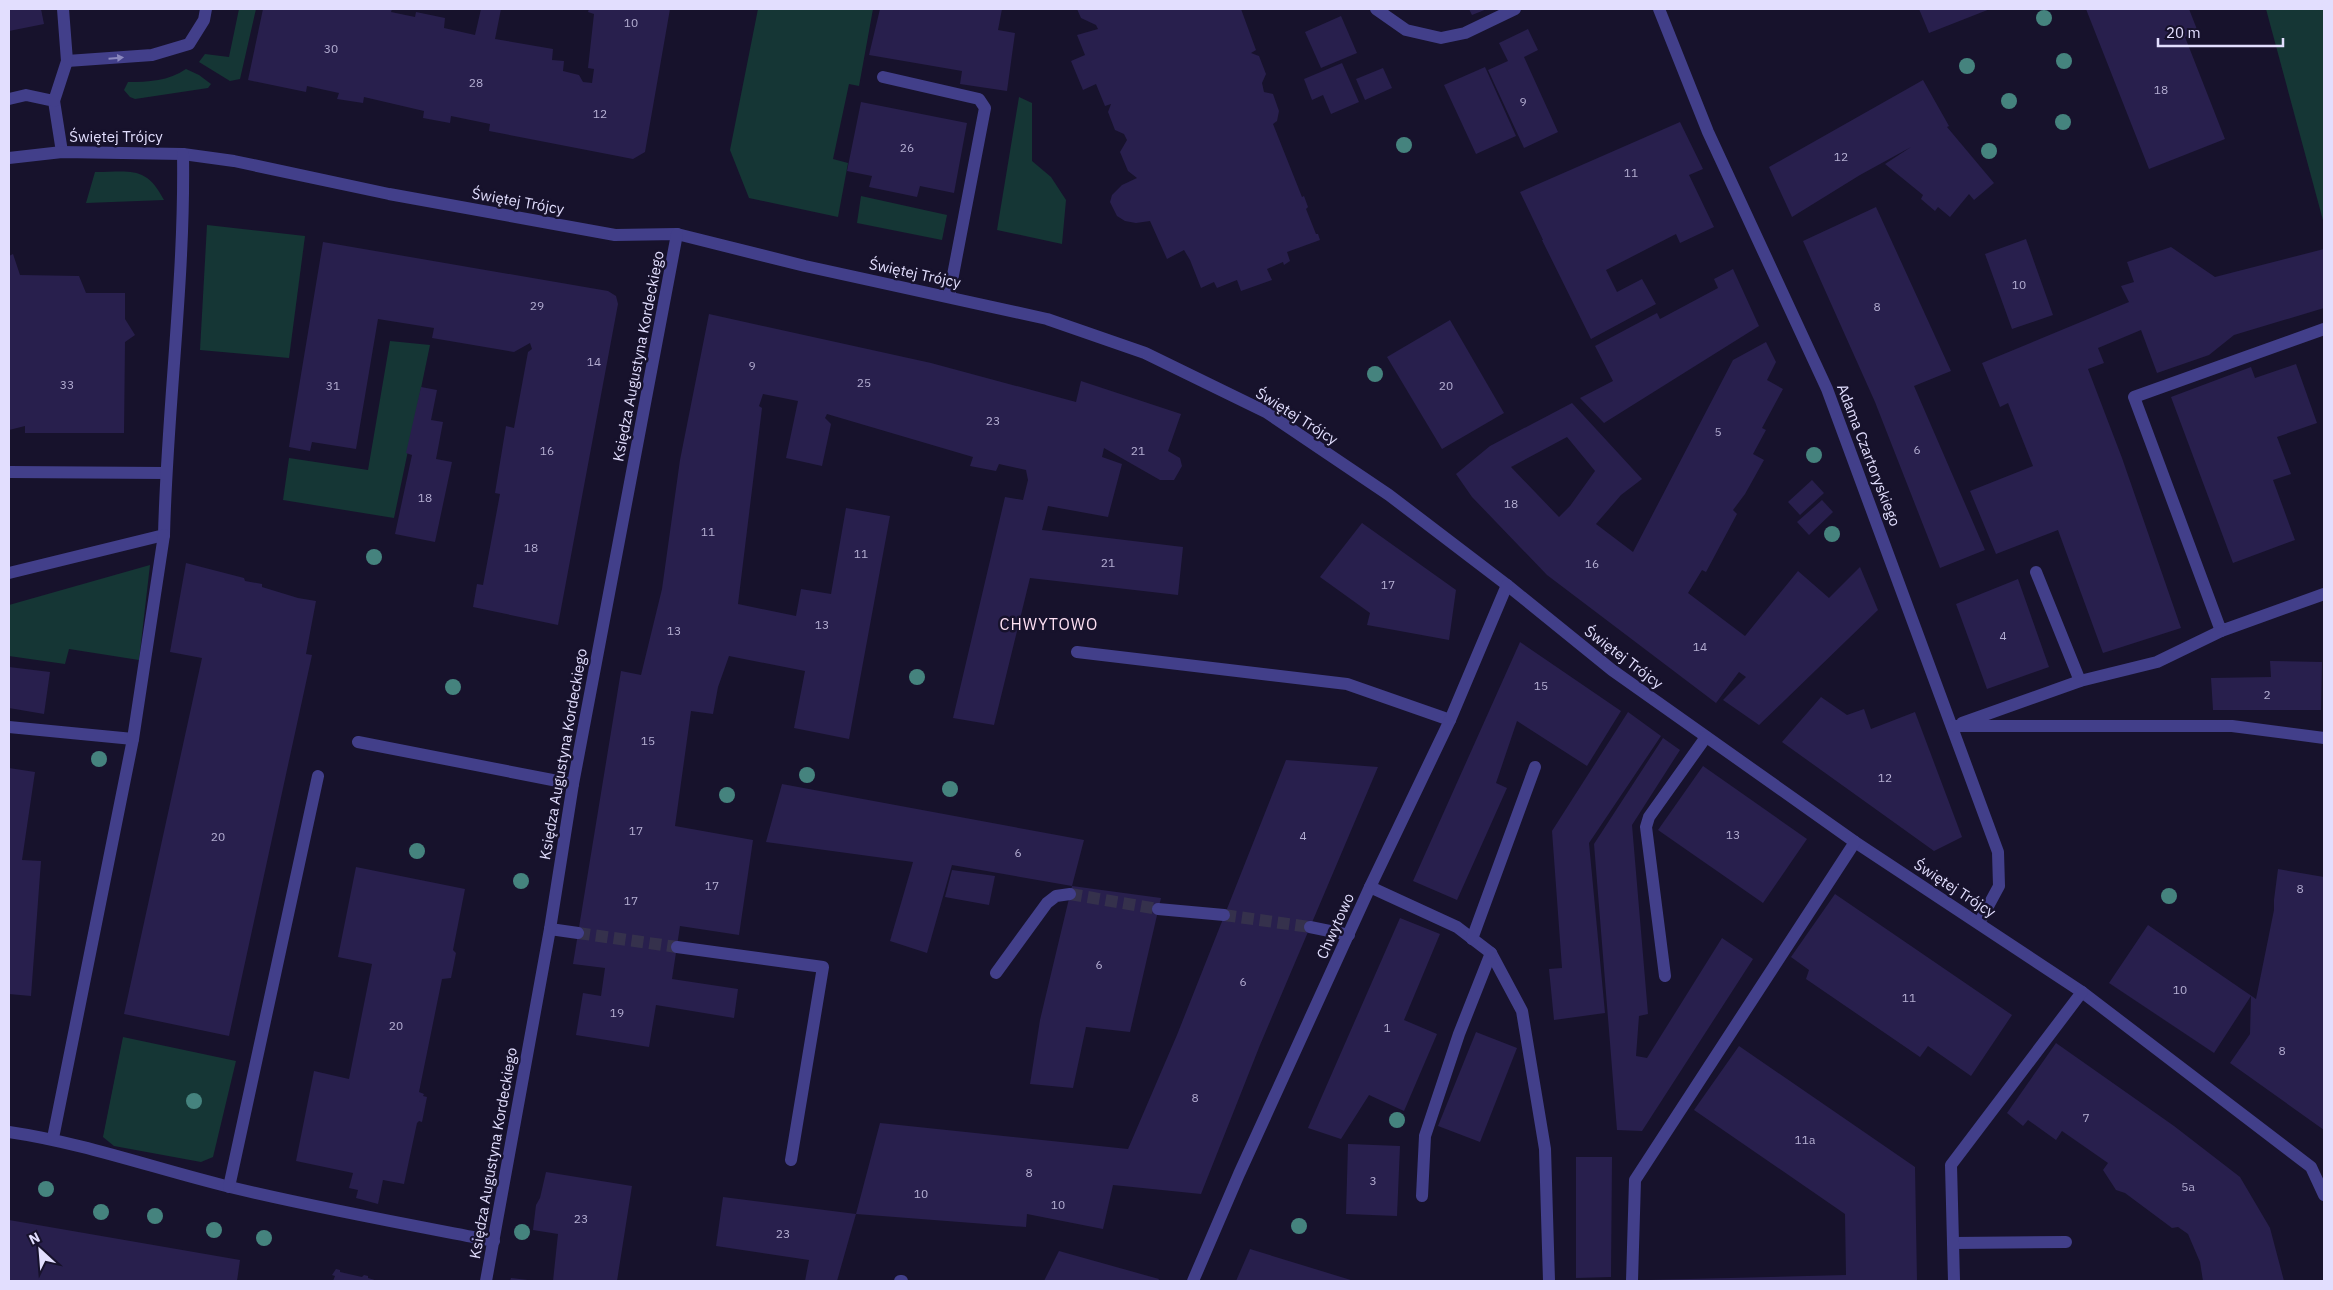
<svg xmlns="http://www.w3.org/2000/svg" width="2333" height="1290" font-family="'IBM Plex Sans',sans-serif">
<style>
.green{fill:#153635}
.building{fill:#281f4d;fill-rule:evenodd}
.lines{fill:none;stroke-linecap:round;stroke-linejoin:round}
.minor-tunnel{stroke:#35314c;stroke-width:12;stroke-dasharray:12 6;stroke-linecap:butt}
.minor{stroke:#423f8a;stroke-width:12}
.tree{fill:#45837e}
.oneway{fill:#8a87be}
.labels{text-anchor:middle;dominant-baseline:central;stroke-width:5;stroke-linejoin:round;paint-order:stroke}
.number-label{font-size:12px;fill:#b4aed2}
.street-label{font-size:15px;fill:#e2defe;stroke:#17122c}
.neighbourhood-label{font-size:16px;letter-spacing:1px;fill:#fee0f3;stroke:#17122c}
</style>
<rect width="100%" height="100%" fill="#17122c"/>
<g class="green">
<path d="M239,9H256L240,79L230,81L199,62L205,54L229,57Z"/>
<path d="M758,9H873L859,86L849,84L833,159L848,163L838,217L749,198L730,150Z"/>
<path d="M2266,9H2324V224Z"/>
<path d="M186,69L199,75L211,84L208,88L135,99L130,97L124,90L128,82C148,82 169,81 186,69Z"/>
<path d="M1019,97L1032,103V161L1051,177L1066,200L1062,244L997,230Z"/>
<path d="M95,172C130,172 146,165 164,200L86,203Z"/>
<path d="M861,196L947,215L942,240L857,223Z"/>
<path d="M207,225L305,236L289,358L200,350Z"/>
<path d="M390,341L430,345L394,518L283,500L289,458L368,470Z"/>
<path d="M150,565L139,660L69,649L65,664L9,656V605Z"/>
<path d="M123,1037L236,1061L213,1157L201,1162L114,1146L103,1137Z"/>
</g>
<g class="building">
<path d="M9,9H41L44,24L9,31Z"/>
<path d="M263,9H392L391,12L415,17L416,12L445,18L444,28L475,35L481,9H501L495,39L553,49L552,60L564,61L563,71L579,75L583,82L592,83L594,69L588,68L594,14L588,12L589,9H670L645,152L633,159L489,131L490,124L451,116L450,123L423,118L424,111L364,97L363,103L337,99L339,93L307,86L306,92L248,80Z"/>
<path d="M880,9H1002L998,30L1015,33L1007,91L960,84L962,71L869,55Z"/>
<path d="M1077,9H1241L1256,50L1251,53L1259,56L1266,74L1262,83L1264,92L1273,94L1279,111L1277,121L1273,124L1302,197L1304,196L1308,207L1306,209L1316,234H1318L1320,240L1287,252L1290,261L1284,265L1283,262L1267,269L1272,280L1241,291L1237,280L1217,288L1214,282L1201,288L1190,260L1184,250L1167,259L1150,221L1136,223L1125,221L1117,216L1110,202L1112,195L1122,185L1137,178L1128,171L1120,152L1127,140L1124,134L1115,130L1108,112L1111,104L1105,106L1096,84L1083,90L1071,61L1085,55L1077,35L1098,29L1096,25L1081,18Z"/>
<path d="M1469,9H1487L1472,15Z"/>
<path d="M1919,9H1990L1929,33Z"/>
<path d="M2086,9H2189L2198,32L2185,37L2225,139L2149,169Z"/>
<path d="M1341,16L1357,53L1321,68L1305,32Z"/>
<path d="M1528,29L1538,50L1524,57L1558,132L1524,148L1488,70L1508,61L1499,43Z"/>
<path d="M1342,63L1359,102L1331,114L1323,95L1312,100L1304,79Z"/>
<path d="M1485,67L1516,136L1476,154L1444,85Z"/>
<path d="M1383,68L1392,88L1365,100L1356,79Z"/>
<path d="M1923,80L1949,126L1947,127L1994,183L1974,200L1969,194L1950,217L1938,207L1935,211L1921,199L1923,195L1885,164L1911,147L1860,175L1792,217L1769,167Z"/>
<path d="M861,102L967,123L954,193L920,186L917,197L869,187L872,176L847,171Z"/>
<path d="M1680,122L1703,169L1689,175L1714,227L1680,243L1676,234L1606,270L1617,292L1642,279L1656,304L1591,339L1542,240H1543L1520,192Z"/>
<path d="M1876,207L1951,371L1914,386L1985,550L1940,568L1875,402L1803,241Z"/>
<path d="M2026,239L2053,315L2012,329L1985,254Z"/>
<path d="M323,242L608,291L616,296L618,304L558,625L473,607L477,584L483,585L500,494L495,493L506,426L514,428L528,352L532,349L530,343L514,352L432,338L434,328L378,319L356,449L312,442L310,451L289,447Z"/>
<path d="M2171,247L2215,277L2324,249V308L2234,335L2209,355L2157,373L2141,330L2098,348L2104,363L2088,369L2122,458L2181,628L2103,653L2058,530L1996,554L1970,491L2033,466L2008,403L2000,407L1982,363L2129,302L2121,286L2134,282L2127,262Z"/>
<path d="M13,254L20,275L79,276L86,293H125V319L135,335L125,342L124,433H25V426L9,430V256Z"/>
<path d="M1733,269L1759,326L1604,423L1580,398L1613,381L1595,346L1657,313L1660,319L1718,288L1714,279Z"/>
<path d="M709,314L931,363L1076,402L1081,381L1181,414L1168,451L1180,458L1182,466L1174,480H1160L1104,448L1102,457L1122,464L1108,517L1048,506L1042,530L1183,547L1178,595L1030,578L994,725L953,718L1005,497L1023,500L1028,480L1026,470L999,464L996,471L970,466L973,457L827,414L825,418L831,424L822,466L786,458L798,401L763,394L759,406L762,408L738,604L796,616L801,589L831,594L846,508L890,516L849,739L794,728L805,671L729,656L718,687L713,714L691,711L675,826L753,840L739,935L680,926L672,979L738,989L734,1018L656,1005L649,1047L576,1035L583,993L601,996L605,968L573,964L621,671L641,675L662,589L680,460Z"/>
<path d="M1450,320L1504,413L1442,449L1387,357Z"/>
<path d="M1766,342L1776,362L1767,380L1783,389L1762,428L1766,430L1753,454L1764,460L1745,494L1733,510L1737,514L1706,572L1702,570L1688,593L1745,636L1798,571L1829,598L1860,567L1878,610L1759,725L1723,700L1746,677L1739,672L1716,703L1547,575L1472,497L1456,474L1490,446L1572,403L1642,479L1621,495L1596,524L1633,552L1733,360ZM1567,437L1595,471L1570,506L1559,517L1511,467Z"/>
<path d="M2296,364L2317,423L2277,437L2291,474L2273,480L2295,540L2233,563L2171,397L2251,367L2255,378Z"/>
<path d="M421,387L437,390L431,420L443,422L436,459L452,462L435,542L395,534L412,455L406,453Z"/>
<path d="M1812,480L1824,493L1800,515L1788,502Z"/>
<path d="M1822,500L1833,512L1809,535L1797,522Z"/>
<path d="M1362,523L1456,590L1449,640L1367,625L1370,613L1320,577Z"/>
<path d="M186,563L244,578L245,581L262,584V587L298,598L316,601L306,654L312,655L229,1036L124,1014L202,658L170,652Z"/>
<path d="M2018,579L2049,667L1987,689L1956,604Z"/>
<path d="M1520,642L1621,711L1587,766L1517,721L1496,783L1507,788L1457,900L1413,881Z"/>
<path d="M2270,661L2322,662L2321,710H2213L2211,678L2271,677Z"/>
<path d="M9,667L50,672L44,714L9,708Z"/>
<path d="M1821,697L1847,715L1864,709L1871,729L1915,712L1962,837L1934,851L1782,742Z"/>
<path d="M1628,712L1661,736L1589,843L1605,1013L1554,1020L1549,969L1562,968L1552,831Z"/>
<path d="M1663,738L1680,750L1632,825L1648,1014L1639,1016L1636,1056L1647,1058L1722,938L1753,959L1642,1131L1617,1130L1594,844Z"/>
<path d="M1286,760L1378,767L1260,1045L1201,1194L1113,1185L1103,1229L1027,1214L1026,1227L856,1214L880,1123L1128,1149L1177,1035Z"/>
<path d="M1703,766L1807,839L1763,903L1658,830Z"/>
<path d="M9,768L35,772L22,860L41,861L31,996L9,994Z"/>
<path d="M782,784L1084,840L1072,886L1161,898L1130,1032L1086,1027L1073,1088L1030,1084L1040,1020L1072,886L952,865L927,953L890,941L913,862L766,842Z"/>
<path d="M356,867L465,889L453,950L456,953L451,978L442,979L419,1092L424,1094L423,1096L427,1097L422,1122L419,1121L417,1123L404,1184L383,1180L378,1204L356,1198L358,1190L349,1188L353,1173L296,1161L314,1071L349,1079L372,964L338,957Z"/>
<path d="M2278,869L2324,877V1130L2230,1063L2250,1034L2251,996L2214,1053L2109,983L2148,925L2256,999L2274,910V900Z"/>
<path d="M952,870L995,876L989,905L945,897Z"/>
<path d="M1835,894L2012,1015L1971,1076L1928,1046L1920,1057L1806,979L1809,970L1791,957Z"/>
<path d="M1400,918L1440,934L1404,1020L1437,1034L1404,1111L1369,1095L1341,1139L1308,1128Z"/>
<path d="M1476,1032L1517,1048L1480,1142L1438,1126Z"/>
<path d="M2056,1043L2174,1126L2240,1177L2270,1228L2284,1281H2203L2200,1262L2188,1234L2178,1227L2172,1228L2125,1193L2116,1190L2103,1170L2108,1163L2062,1131L2056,1140L2028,1120L2023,1126L2007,1113Z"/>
<path d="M1739,1046L1915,1167L1917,1281H1649V1280L1846,1275L1845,1214L1694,1110Z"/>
<path d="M1348,1144L1400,1146L1397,1216L1346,1214Z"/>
<path d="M1576,1157H1612L1611,1277L1576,1278Z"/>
<path d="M546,1172L632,1186L617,1281H553L558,1234L533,1230L536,1205L540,1198Z"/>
<path d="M723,1197L856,1214L837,1281H805L809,1260L716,1246Z"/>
<path d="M9,1220L240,1260L237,1281H9Z"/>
<path d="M1250,1249L1354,1281H1236Z"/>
<path d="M1059,1251L1159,1279L1158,1281H1044Z"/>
<path d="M336,1269L340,1270V1272L362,1277L364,1275L368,1276V1278L378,1281H333L335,1276L332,1275Z"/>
<path d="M511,1278L528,1280L527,1281H510Z"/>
</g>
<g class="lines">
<g class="minor-tunnel">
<path d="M1070,894L1158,909"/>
<path d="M1224,915L1310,927"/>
<path d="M578,933L677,947"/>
</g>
<g class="minor">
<path d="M1376,9L1406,30L1441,38L1465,33L1515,9"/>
<path d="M1659,9L1708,132L1827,389L1998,852L1999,886L1979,923"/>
<path d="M67,61L152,55L189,44L204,20L206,9"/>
<path d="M883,77L979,99L985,108L949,296"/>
<path d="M9,99L26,95L54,101L62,152"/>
<path d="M54,101L67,61L63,9"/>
<path d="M9,158L62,152L183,154L234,161L389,194L615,235L677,234L805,266L1047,319L1145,353L1266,412L1389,495L1507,585L1612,670L1855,842L2082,992L2311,1167L2324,1195"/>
<path d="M2324,329L2134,397L2221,631L2324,594"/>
<path d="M9,472L166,473"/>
<path d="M2036,572L2080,681"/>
<path d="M9,573L164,535C167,408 185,281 183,154"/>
<path d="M1077,652L1347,684L1450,720"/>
<path d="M1962,723L2080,681L2157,662L2221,631"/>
<path d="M1953,726H2232L2324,738"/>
<path d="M9,727L133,739"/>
<path d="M358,742L573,784"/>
<path d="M1370,887L1457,927L1491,953L1522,1011L1545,1149L1549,1281"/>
<path d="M1158,909L1224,915"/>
<path d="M1310,927L1349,935"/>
<path d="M550,929L578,933"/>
<path d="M1472,939L1535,767"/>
<path d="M677,947L823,967L791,1160"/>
<path d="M996,973L1047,903L1056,896L1070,894"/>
<path d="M1665,976L1646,827L1649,817L1706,737"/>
<path d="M9,1132C84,1143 156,1169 230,1187C317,1208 406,1224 494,1241"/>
<path d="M53,1138L133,739L164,535"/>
<path d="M229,1187L318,776"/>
<path d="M1422,1196L1425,1136L1459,1034L1491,953"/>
<path d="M1953,1243L2066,1242"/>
<path d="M486,1281L550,929L573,784L677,234"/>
<path d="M900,1281H902"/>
<path d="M1193,1281L1239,1174L1370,887L1450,720L1507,585"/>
<path d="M1632,1281L1635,1180L1855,842"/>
<path d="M1954,1281L1951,1165L2082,992"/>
</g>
</g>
<g class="tree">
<circle cx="2044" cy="18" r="8"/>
<circle cx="2064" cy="61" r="8"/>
<circle cx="1967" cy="66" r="8"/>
<circle cx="2009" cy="101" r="8"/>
<circle cx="2063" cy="122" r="8"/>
<circle cx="1404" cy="145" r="8"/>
<circle cx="1989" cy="151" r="8"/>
<circle cx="1375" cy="374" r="8"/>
<circle cx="1814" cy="455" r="8"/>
<circle cx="1832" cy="534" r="8"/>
<circle cx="374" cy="557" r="8"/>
<circle cx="917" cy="677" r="8"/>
<circle cx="453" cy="687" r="8"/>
<circle cx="99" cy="759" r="8"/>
<circle cx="807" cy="775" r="8"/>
<circle cx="950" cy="789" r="8"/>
<circle cx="727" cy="795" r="8"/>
<circle cx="417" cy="851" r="8"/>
<circle cx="521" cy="881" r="8"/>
<circle cx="2169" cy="896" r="8"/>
<circle cx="194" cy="1101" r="8"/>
<circle cx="1397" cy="1120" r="8"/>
<circle cx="46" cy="1189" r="8"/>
<circle cx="101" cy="1212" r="8"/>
<circle cx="155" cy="1216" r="8"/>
<circle cx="1299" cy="1226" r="8"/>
<circle cx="214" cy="1230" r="8"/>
<circle cx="522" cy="1232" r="8"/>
<circle cx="264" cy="1238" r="8"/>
</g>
<defs><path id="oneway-solid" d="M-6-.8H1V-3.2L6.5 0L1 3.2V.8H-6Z" transform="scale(1.25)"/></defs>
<use class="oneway" href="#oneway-solid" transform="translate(116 58) rotate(-5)"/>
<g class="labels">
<g class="number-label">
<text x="631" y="22">10</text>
<text x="331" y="48">30</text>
<text x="476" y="82">28</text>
<text x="2161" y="89">18</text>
<text x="1523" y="101">9</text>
<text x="600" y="113">12</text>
<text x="907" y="147">26</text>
<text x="1841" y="156">12</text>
<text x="1631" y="172">11</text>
<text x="2019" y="284">10</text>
<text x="537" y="305">29</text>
<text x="1877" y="306">8</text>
<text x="594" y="361">14</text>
<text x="752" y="365">9</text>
<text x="864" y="382">25</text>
<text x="67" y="384">33</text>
<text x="333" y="385">31</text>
<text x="1446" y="385">20</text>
<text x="993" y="420">23</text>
<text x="1718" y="431">5</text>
<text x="1917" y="449">6</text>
<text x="547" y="450">16</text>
<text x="1138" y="450">21</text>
<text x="425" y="497">18</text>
<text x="1511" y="503">18</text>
<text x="708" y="531">11</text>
<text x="531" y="547">18</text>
<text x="861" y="553">11</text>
<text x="1108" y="562">21</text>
<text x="1592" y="563">16</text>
<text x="1388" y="584">17</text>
<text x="822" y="624">13</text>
<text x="674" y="630">13</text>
<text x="2003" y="635">4</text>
<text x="1700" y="646">14</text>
<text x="1541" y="685">15</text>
<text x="2267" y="694">2</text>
<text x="648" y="740">15</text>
<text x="1885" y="777">12</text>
<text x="636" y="830">17</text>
<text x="1733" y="834">13</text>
<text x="1303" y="835">4</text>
<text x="218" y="836">20</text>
<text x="1018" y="852">6</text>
<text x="712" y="885">17</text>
<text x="2300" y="888">8</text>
<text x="631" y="900">17</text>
<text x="1099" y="964">6</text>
<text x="1243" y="981">6</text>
<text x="2180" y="989">10</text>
<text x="1909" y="997">11</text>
<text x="617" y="1012">19</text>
<text x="396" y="1025">20</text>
<text x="1387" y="1027">1</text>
<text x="2282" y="1050">8</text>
<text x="1195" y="1097">8</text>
<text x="2086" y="1117">7</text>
<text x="1805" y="1139">11a</text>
<text x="1029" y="1172">8</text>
<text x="1373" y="1180">3</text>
<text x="2188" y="1186">5a</text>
<text x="921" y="1193">10</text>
<text x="1058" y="1204">10</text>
<text x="581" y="1218">23</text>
<text x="783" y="1233">23</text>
</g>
<g class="street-label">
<text x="116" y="136">Świętej Trójcy</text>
<text transform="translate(518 201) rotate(10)">Świętej Trójcy</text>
<text transform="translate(915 273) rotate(12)">Świętej Trójcy</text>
<text transform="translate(638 356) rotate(-79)">Księdza Augustyna Kordeckiego</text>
<text transform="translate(1297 416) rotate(32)">Świętej Trójcy</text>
<text transform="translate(1869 455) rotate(69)">Adama Czartoryskiego</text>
<text transform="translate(1624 657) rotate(37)">Świętej Trójcy</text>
<text transform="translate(563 754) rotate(-80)">Księdza Augustyna Kordeckiego</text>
<text transform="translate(1955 888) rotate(33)">Świętej Trójcy</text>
<text transform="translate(1335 926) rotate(-66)">Chwytowo</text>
<text transform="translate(493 1153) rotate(-80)">Księdza Augustyna Kordeckiego</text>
</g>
<g class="neighbourhood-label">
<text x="1049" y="624">CHWYTOWO</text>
</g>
</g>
<rect width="2333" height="1290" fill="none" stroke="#e2defe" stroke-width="20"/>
<g transform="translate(40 1250) rotate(334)" stroke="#17122c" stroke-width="4" paint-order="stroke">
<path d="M0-4L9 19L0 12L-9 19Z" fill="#e2defe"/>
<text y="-8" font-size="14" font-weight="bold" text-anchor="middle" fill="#e2defe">N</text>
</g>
<path d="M2158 38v8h125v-8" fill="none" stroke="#e2defe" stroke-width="2.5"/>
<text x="2166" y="38" font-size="15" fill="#e2defe" stroke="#17122c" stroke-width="4" paint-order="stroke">20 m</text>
</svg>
